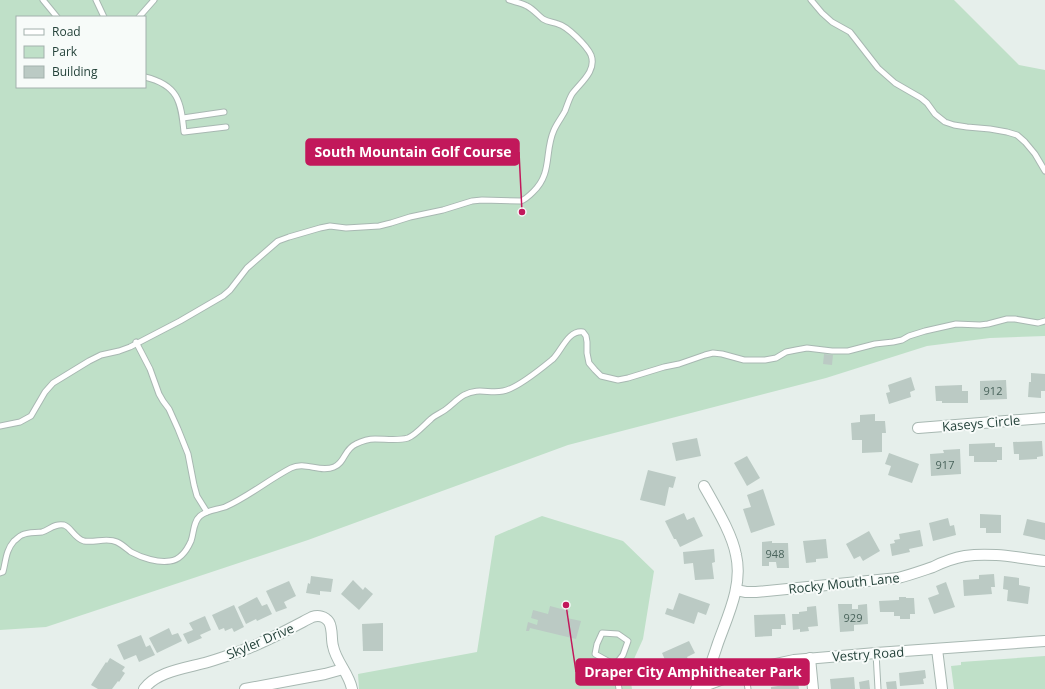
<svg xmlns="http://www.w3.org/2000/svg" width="1045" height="689" font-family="'Open Sans',sans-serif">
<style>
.green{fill:#bfe0c8;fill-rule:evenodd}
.building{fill:#bbcac4}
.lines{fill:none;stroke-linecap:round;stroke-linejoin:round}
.lane-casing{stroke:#a8b8b2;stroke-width:7}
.street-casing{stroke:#a8b8b2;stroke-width:12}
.lane{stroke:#fff;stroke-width:5}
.street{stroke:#fff;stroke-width:10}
.labels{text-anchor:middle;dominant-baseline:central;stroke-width:4;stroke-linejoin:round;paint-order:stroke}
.number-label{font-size:11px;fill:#4a645c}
.street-label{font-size:13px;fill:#24423a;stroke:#f7fbf9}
.leader{fill:none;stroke:#c2185b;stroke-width:1.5}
.callout-dot{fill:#c2185b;stroke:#f7fbf9;stroke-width:1.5}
.callout{fill:#c2185b;stroke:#c2185b;stroke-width:1.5}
.callout-label{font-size:14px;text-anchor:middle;font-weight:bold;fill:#fff}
</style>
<rect width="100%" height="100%" fill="#e6efeb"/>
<g class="green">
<path d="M0,0H954L1019,65L1045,70V336L990,338L927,346L826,378L568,445L308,540L46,627L0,630ZM17,17H145V87H17Z"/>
<path d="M542,516L623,541L654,571L643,639L629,670L632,689H359L358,674L477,652L495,536Z"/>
<path d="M1045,656V689H954L951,666L961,665V662Z"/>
</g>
<g class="building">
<path d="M824,354L833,355L832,365L823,364Z"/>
<path d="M1031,373L1045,374V391H1041V398L1028,397L1029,382H1031Z"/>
<path d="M911,377L915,390L910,392L911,397L889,404L886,393L890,392L888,385Z"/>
<path d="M1006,380L1007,399L980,400V381Z"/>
<path d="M962,385V391H968V403H942V401H936L935,386Z"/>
<path d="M875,414V421H885L886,433H882V452L862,453V440H852L851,423L860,422V415Z"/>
<path d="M697,438L701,456L676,461L672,443Z"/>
<path d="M1042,441L1043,456L1037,457V459L1019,460V454H1014L1013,442Z"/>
<path d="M995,443V447H1002V460H997V462H974V456H969V444Z"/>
<path d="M960,449L961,474L931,476L930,454L944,453L943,450Z"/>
<path d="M889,453L919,464L912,483L888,475L891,466L885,464Z"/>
<path d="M747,456L760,478L747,486L734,463Z"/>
<path d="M648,470L676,477L673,488L669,487L665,506L640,500Z"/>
<path d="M763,489L775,525L751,533L743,509L751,507L747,495Z"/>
<path d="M684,513L687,520L694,517L703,536L680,547L676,539H674L665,521Z"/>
<path d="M980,514L1001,515V533H986V528H980Z"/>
<path d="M948,518L950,526L954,525L956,535L933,541L929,523Z"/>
<path d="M1027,519L1045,523V540L1023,535Z"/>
<path d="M920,530L923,546L909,549L910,552L892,556L890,544L895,543L894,540L900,539L899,534Z"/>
<path d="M869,531L880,551L863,561L860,556L854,559L846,544Z"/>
<path d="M826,539L828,558L816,559V562L806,563L803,541Z"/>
<path d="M772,541V543H788L789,568H777L776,562H769V566H762V542Z"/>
<path d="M714,549L715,562L712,563L714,579L695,580L693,563L684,564L683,552Z"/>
<path d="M994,574L995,587H991L992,594L964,596L963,580L979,579V575Z"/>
<path d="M311,576L333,579L331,592L320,591V595L306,593L308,583L310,584Z"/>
<path d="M1004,576L1019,578V585L1030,587L1028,604L1007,601L1008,590L1003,589Z"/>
<path d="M353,580L363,590L365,587L373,594L359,610L341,594Z"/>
<path d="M289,581L296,596L284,602L287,608L276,612L266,591Z"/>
<path d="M946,582L955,607L934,614L928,598L939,594L936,586Z"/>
<path d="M679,593L710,604L706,615L698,612L694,624L665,614L667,608L673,610Z"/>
<path d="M257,597L262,606L267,604L272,614L257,621L256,619L246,624L238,607Z"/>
<path d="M899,597H906V598H914L915,614H910V619H900V616H894V612H880L879,601L899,600Z"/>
<path d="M838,604H852V609H858V605L867,604L868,624L854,625V631L840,632Z"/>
<path d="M234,605L244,627L234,632L232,628L225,631L224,628L219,630L212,615Z"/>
<path d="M550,606L569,611L567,618L581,621L576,639L530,628L529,631H526L528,622L537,625L538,620L531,618L533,610L548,614Z"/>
<path d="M816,606L818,626L808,627L809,631L800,632V629L793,630L792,614H799V612L807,611V607Z"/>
<path d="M785,614L786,625H781V629H772V636L755,637L754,615Z"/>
<path d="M205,616L211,630L200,635L202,638L188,644L183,634L193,630L189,623Z"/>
<path d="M383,623V651H363L362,624Z"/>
<path d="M169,628L172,635L178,633L182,641L157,653L149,638Z"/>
<path d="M141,635L146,647L150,645L155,655L139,662L136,655L124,660L117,645Z"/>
<path d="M689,641L695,653L687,657L691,666L678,672L677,670L671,673L662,653Z"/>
<path d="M110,658L125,667L122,671L125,673L119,682L118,681L112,689H98L91,685L106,662L107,663Z"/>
<path d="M925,670L926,678L923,679L924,684L900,686L899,673Z"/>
<path d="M854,677L855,689H831L830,679Z"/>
<path d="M869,680L870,689H860L859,682Z"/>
<path d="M896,681L897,689H887L886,682Z"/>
<path d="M798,683L799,689H771V687Z"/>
</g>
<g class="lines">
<defs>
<g id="lane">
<path d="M43,0L57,17"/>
<path d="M96,0L104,17"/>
<path d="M811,0L822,13L832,22L850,32L878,68L895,83L921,98L927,103L935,114L945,122L954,125L967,127L990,129L1007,132L1017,135L1025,142L1035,154L1045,171"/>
<path d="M139,17L154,0"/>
<path d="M145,77C178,85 181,101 184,132L226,127"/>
<path d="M183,118L224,112"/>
<path d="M136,342L150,369L159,394L163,401L169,409L178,429L188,454L194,485L197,496L207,512"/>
<path d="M0,426L20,422L31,416L45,392L53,383L89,361L101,355L119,351L130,347L180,321L223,296L230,290L247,268L278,241L289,237L320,228L330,226L346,228L379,226L391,223L410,217L443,210L472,201L482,200L521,201C526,199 530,195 533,192C553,173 544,152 554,130C557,123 562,117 565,111C567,106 569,99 572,94C580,83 597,71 591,55C587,46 567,26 558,24C553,22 548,22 543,19C538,15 533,9 527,6C522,3 515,2 509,0"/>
<path d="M0,573L3,572C6,560 6,550 14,541C17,539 19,536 22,535C28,532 35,533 42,532C49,530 55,523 64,525C71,527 74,538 84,541C95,543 107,537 117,542C123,545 127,549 131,552C142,558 158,563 170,561C180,560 187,550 191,541C194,533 193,522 200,516C207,510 216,510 225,507C248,497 268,480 291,468C305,461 320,473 334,467C345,463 344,449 356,444C362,441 368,439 375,439C386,439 398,441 408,438C416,435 425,424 431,419C435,415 441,413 445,410C452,405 457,399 464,395C479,387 489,394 503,391C517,389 542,368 553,359C562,350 568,330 583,332L586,336L587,342V353L589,363L595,370L601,376L618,380L628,378L664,367L679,364L705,355L713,353L722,354L744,360H765L776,358L786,352L796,350L807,348L832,351H848L875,344L893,342L902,340L909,336L925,331L956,324L980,325L988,324L1007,319H1015L1038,323L1045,321"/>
<path d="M602,633L618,634L628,641L623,655L615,665L595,654L597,644Z"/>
<path d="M876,653L878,689"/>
<path d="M615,665L619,689"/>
<path d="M745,671L748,689"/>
</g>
<g id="street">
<path d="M918,428L1045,418"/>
<path d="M736,590L746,592H756L898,578C910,575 921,571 933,567C943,562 954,558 965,556C992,552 1019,558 1045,561"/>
<path d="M937,649L942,689"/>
<path d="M810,658L813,689"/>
<path d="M144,689C157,671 187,668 208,662C222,658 235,653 249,648C271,639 291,628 312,617C318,615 325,616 329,622C333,629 331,639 333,646C336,662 349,673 352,689"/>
<path d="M245,689L325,674L343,669"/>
<path d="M696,689L745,671L762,667L794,660L876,653L1045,641"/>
<path d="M701,689C708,674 713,658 718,643C728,615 743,585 736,555C732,533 715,506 704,486"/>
</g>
</defs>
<use href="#lane" class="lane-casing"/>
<use href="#street" class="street-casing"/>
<use href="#lane" class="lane"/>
<use href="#street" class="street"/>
</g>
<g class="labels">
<g class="number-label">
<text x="993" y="390">912</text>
<text x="945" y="464">917</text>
<text x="775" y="553">948</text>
<text x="853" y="617">929</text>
</g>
<g class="street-label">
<text transform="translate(981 423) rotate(-5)">Kaseys Circle</text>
<text transform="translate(844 583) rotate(-6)">Rocky Mouth Lane</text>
<text transform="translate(260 641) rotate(-23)">Skyler Drive</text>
<text transform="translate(868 654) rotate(-4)">Vestry Road</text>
</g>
</g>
<path class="leader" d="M522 212L519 152M566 605L576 672"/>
<g class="callout-dot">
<circle cx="522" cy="212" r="4"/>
<circle cx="566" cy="605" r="4"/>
</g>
<g class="callout">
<rect x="306" y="139" width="213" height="26" rx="4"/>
<rect x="576" y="659" width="233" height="26" rx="4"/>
</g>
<g class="callout-label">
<text x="413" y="157">South Mountain Golf Course</text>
<text x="693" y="677">Draper City Amphitheater Park</text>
</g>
<rect x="16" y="16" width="130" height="72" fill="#f7fbf9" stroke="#a3b1ad"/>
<rect x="24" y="29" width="20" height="6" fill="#ffffff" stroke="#a3b1ad"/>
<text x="52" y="36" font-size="12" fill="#24423a">Road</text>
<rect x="24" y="46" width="20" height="12" fill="#bfe0c8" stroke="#a3b1ad"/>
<text x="52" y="56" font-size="12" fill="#24423a">Park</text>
<rect x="24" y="66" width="20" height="12" fill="#bbcac4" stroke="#a3b1ad"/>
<text x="52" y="76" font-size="12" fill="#24423a">Building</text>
</svg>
